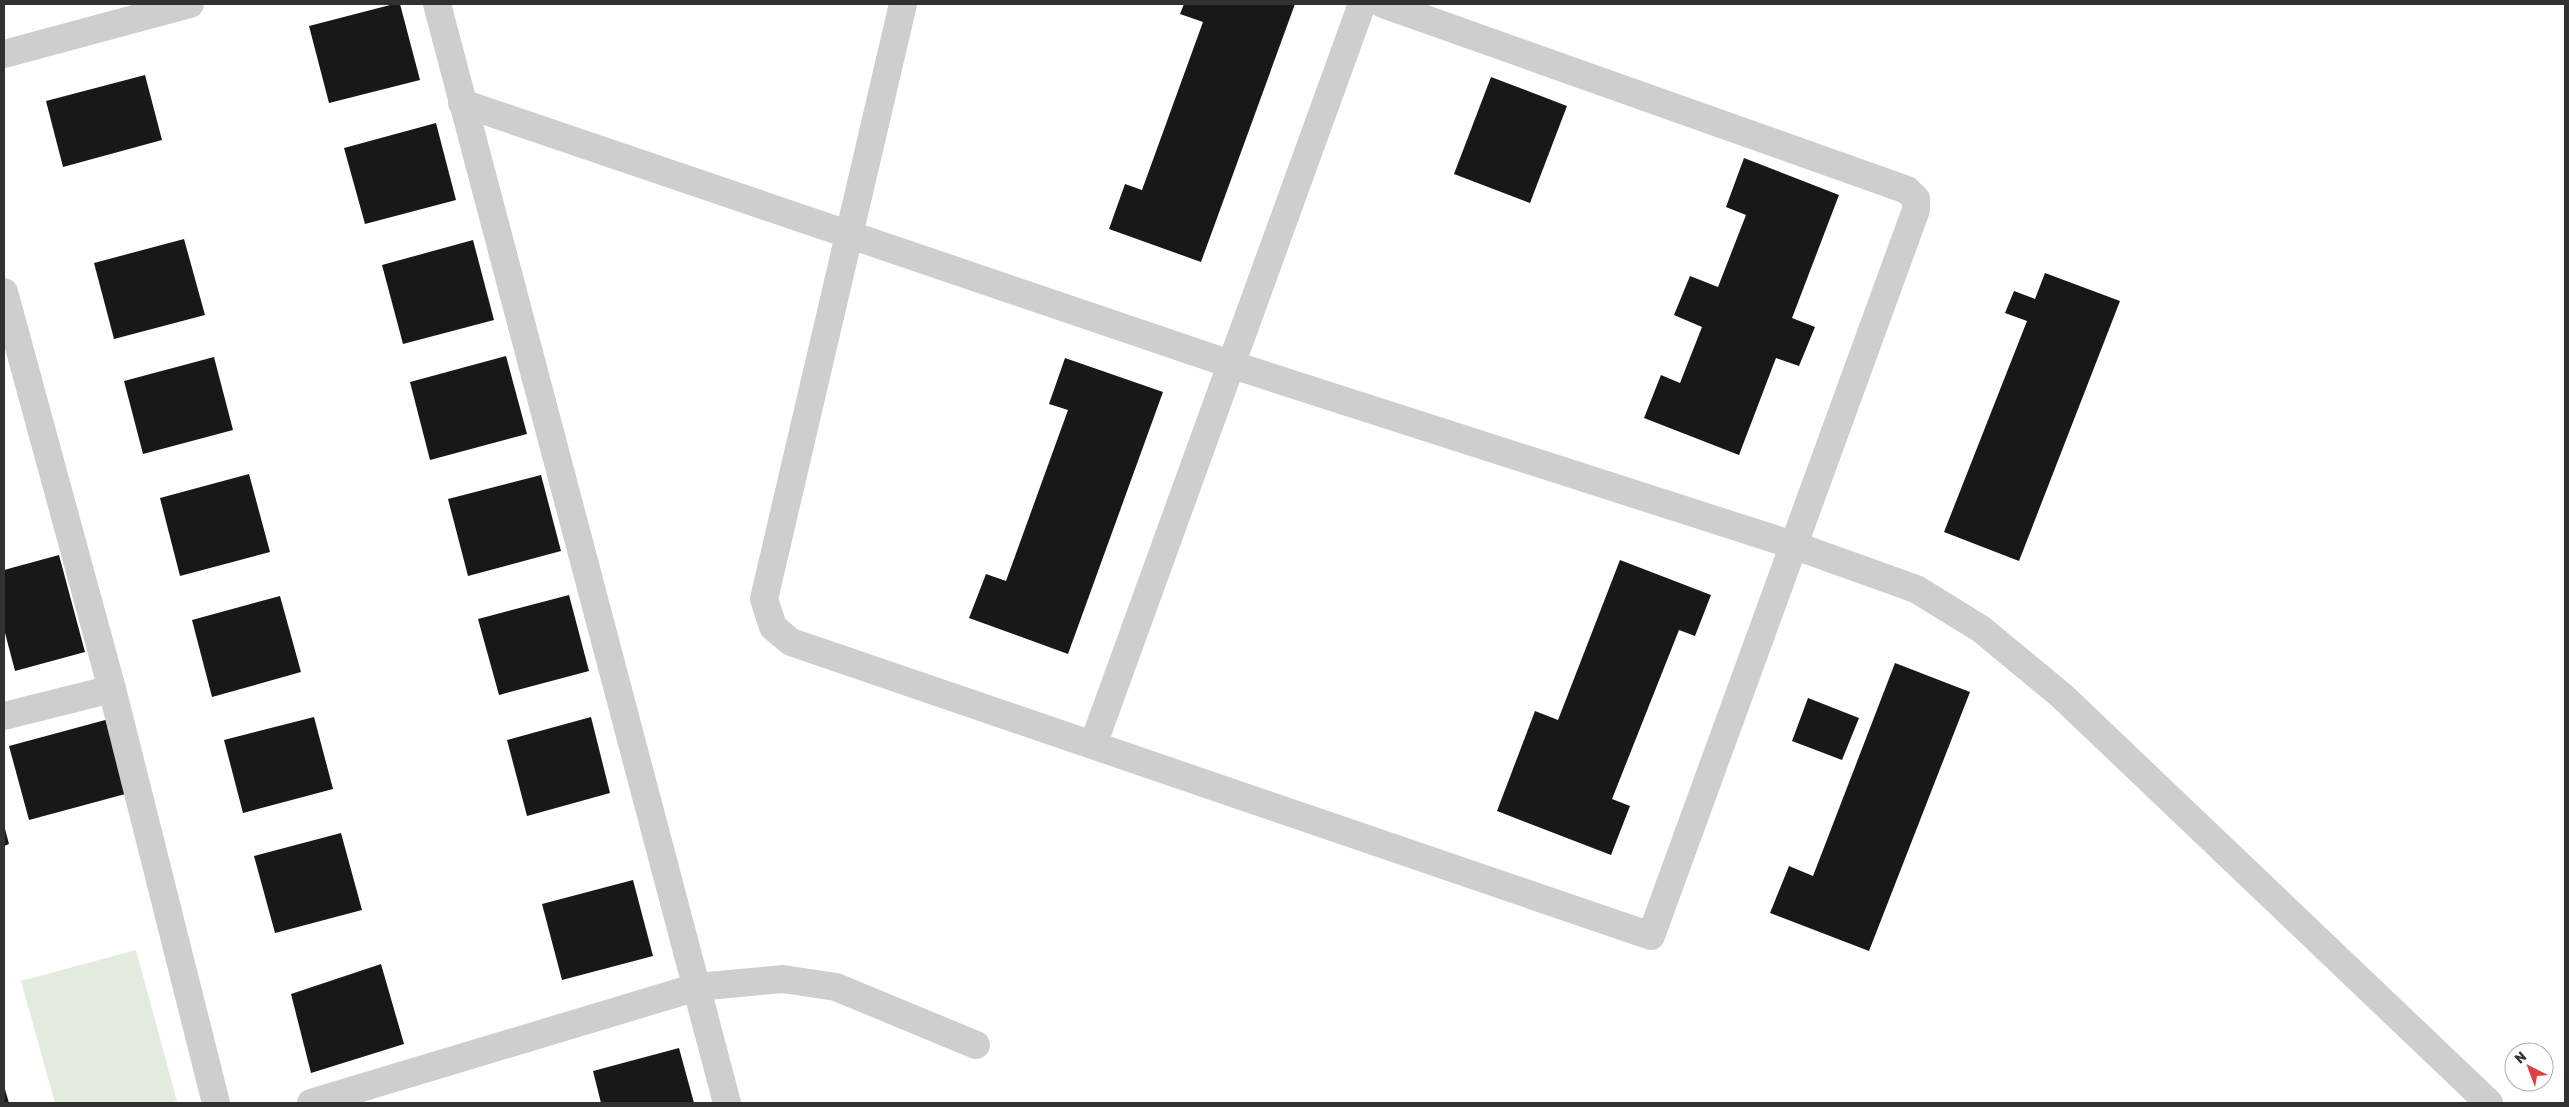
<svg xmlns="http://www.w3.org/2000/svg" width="2569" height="1107" font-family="Rubik,sans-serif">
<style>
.green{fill:#e3eade}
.building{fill:#181818}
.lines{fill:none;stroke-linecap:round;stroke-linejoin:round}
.minor{stroke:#cecece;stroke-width:28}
</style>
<rect width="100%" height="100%" fill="#fff"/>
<path class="green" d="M136,950L177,1101L168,1103H55L21,981Z"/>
<g class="building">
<path d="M394,4H400L420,80L329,103L309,26Z"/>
<path d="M1184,4H1295L1201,262L1109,229L1125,184L1142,190L1203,22L1180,14Z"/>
<path d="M145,75L162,140L63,167L46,101Z"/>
<path d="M1491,77L1567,106L1530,203L1454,174Z"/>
<path d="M436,123L456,200L365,224L344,148Z"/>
<path d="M1744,158L1839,195L1792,318L1815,327L1799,366L1776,358L1739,455L1644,418L1661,375L1680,383L1702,327L1674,315L1690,276L1718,287L1746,215L1726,207Z"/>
<path d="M184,239L205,315L114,339L94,263Z"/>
<path d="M473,240L494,320L403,344L382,265Z"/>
<path d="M2045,273L2120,301L2019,561L1944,532L2027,321L2005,313L2014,291L2035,299Z"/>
<path d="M506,356L527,434L430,460L410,382Z"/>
<path d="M214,357L233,430L143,454L124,381Z"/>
<path d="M1065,358L1163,392L1068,654L969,618L986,574L1006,581L1068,410L1049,404Z"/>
<path d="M249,474L270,552L180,576L160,498Z"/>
<path d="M541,475L561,551L468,576L448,499Z"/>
<path d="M59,555L85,652L15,671L4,629V570Z"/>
<path d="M1620,560L1711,595L1695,636L1679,630L1612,799L1630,806L1611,855L1497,811L1535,711L1558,720Z"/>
<path d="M569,595L589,671L499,695L478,619Z"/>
<path d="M280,596L301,672L212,697L192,620Z"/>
<path d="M1895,663L1970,692L1869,951L1770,913L1789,866L1813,876Z"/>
<path d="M1808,698L1859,718L1842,760L1792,741Z"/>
<path d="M314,717L333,789L243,813L224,740Z"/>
<path d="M591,717L610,793L527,816L507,740Z"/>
<path d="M109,719L129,793L29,820L9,746Z"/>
<path d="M4,825L9,844L4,846Z"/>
<path d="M341,833L362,910L275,933L254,856Z"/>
<path d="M633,880L653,956L562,980L542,904Z"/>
<path d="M381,964L404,1044L311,1073L291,994Z"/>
<path d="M679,1048L694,1103H601L593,1071Z"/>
<path d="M4,1086L9,1103H4Z"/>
</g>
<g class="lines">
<g class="minor">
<path d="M437,4L727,1103"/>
<path d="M903,4L764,599L773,627L791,642L1651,936L1916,210V199L1907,190L1383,4"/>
<path d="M4,54L190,4"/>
<path d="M462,103L1236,366L1793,545L1916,589L1981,629L2062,696L2489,1103"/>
<path d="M4,292L112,689L216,1103"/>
<path d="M4,716L112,689"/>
<path d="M1093,745L1362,4"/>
<path d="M311,1103L697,987L783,979L836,987L976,1045"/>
</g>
</g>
<rect width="2569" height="1107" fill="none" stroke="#313131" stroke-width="10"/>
<g transform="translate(2529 1067) rotate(318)"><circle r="24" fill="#ffffff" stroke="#adadad"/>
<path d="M0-4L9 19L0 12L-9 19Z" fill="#dc413f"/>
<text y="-8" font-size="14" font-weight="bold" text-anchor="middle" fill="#313131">N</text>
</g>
</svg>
